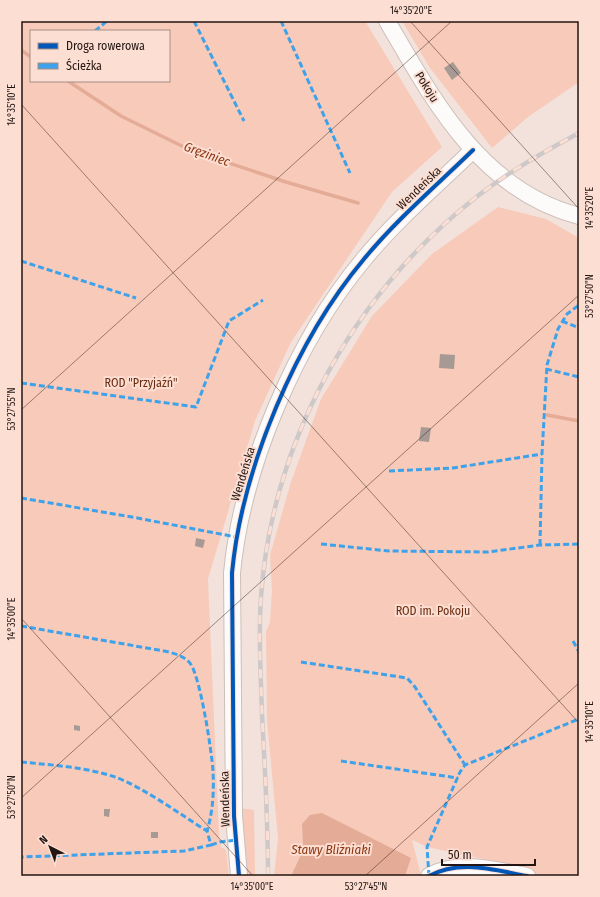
<svg xmlns="http://www.w3.org/2000/svg" width="600" height="897" font-family="'Fira Sans Condensed',sans-serif">
<style>
.green{fill:#f8cab9;fill-rule:evenodd}
.water{fill:#e4ac97}
.lines{fill:none;stroke-linecap:round;stroke-linejoin:round}
.stream{stroke:#e4ac97;stroke-width:3.5}
.building{fill:#a79994}
.minor-casing{stroke:#cdbfba;stroke-width:18}
.minor{stroke:#fdfbfa;stroke-width:16}
.rail-casing{stroke:#cec9c8;stroke-width:4.5}
.rail{stroke:#fcded3;stroke-width:3;stroke-dasharray:9;stroke-linecap:butt}
.quiet{stroke:#3ea2ea;stroke-width:3;stroke-dasharray:6 3;stroke-linecap:butt}
.cycleway-casing{stroke:#fcded3;stroke-width:6}
.cycleway{stroke:#0057b8;stroke-width:4}
.ticks{fill:none;stroke:#231612;stroke-width:1;stroke-opacity:0.45}
.labels{text-anchor:middle;dominant-baseline:central;stroke-width:4;stroke-linejoin:round;paint-order:stroke}
.street-label{font-size:12px;fill:#231612;stroke:#fcded3}
.park-label{font-size:12px;fill:#6b2a0e;stroke:#fcded3}
.water-label{font-size:13px;font-style:italic;fill:#8c3711;stroke:#fcded3}
.neatline{fill:none;stroke:#231612;stroke-width:1.5}
.ticks-label{font-size:10px;text-anchor:middle;fill:#231612}
</style>
<rect width="100%" height="100%" fill="#f3e2dc"/>
<g class="green">
<path d="M21,21H365L442,147L392,192L291,342L255,421L208,579L219,835L221,847L226,850L229,876H21ZM31,31H169V81H31Z"/>
<path d="M402,21H579V82L528,117L492,148L430,68Z"/>
<path d="M498,207L546,219L579,238V876H447L507,864L427,847L412,840L421,875L423,876H405L411,858L302,824L303,850L291,876H274L278,838L267,721L266,632L270,622L272,591L270,555L291,482L321,399L372,316L432,254Z"/>
<path d="M240,808L254,810L255,876H244Z"/>
</g>
<path class="water" d="M322,813L411,858L405,876H291L303,850L302,824L310,815Z"/>
<g class="lines">
<g class="stream">
<path d="M21,50L31,57"/>
<path d="M68,81L121,116L190,150L286,182L358,203"/>
<path d="M547,415L579,421"/>
</g>
</g>
<g class="building">
<path d="M453,62L461,73L452,80L444,68Z"/>
<path d="M440,354L455,355L454,369L439,368Z"/>
<path d="M421,427L431,428L429,442L419,441Z"/>
<path d="M196,538L205,540L203,548L195,546Z"/>
<path d="M74,725L80,726V731L74,730Z"/>
<path d="M104,809H110L109,817L104,816Z"/>
<rect x="151" y="832" width="7" height="6"/>
</g>
<g class="lines">
<defs>
<g id="minor">
<path d="M387,21C434,102 482,191 579,216"/>
<path d="M239,876L234,816L232,573C242,468 296,340 364,259C397,219 437,185 473,150"/>
<path d="M429,876C460,859 494,870 527,876"/>
</g>
</defs>
<use href="#minor" class="minor-casing"/>
<use href="#minor" class="minor"/>
<defs>
<path id="rail" d="M268,876C268,822 265,768 262,715C261,676 258,636 261,597C272,440 355,291 479,195C510,171 545,151 579,133"/>
</defs>
<use href="#rail" class="rail-casing"/>
<use href="#rail" class="rail"/>
<g class="quiet">
<path d="M194,21L244,121"/>
<path d="M281,21L350,173"/>
<path d="M95,31L107,21"/>
<path d="M21,261L136,298"/>
<path d="M562,321L579,328"/>
<path d="M546,369L579,377"/>
<path d="M21,383L196,407L229,321L263,300"/>
<path d="M389,471L453,468L542,454"/>
<path d="M21,498L132,517L236,537"/>
<path d="M321,544L389,551L488,552L540,545L579,544"/>
<path d="M540,545L542,454L547,365L558,329L567,314L579,305"/>
<path d="M21,626L164,651C173,653 182,655 189,662C200,672 212,754 213,771C214,791 213,812 207,831"/>
<path d="M573,641L579,652"/>
<path d="M301,662L407,678L415,687L465,765"/>
<path d="M341,761L458,778"/>
<path d="M21,762C52,765 85,767 115,777C143,787 181,815 207,831L211,845L184,851L21,857"/>
<path d="M211,845L220,842L236,840"/>
<path d="M429,876L427,847L460,772L465,765L579,719"/>
</g>
<defs>
<g id="cycleway">
<path d="M239,876L234,816L232,573C242,468 296,340 364,259C397,219 437,185 473,150"/>
<path d="M429,876C460,859 494,870 527,876"/>
</g>
</defs>
<use href="#cycleway" class="cycleway-casing"/>
<use href="#cycleway" class="cycleway"/>
</g>
<path class="ticks" d="M410,21L579,209M21,104L579,723M21,410L452,21M21,618L253,876M21,798L579,295M365,876L579,683"/>
<g class="labels">
<g class="street-label">
<text transform="translate(427 87) rotate(58)">Pokoju</text>
<text transform="translate(419 188) rotate(-44)">Wendeńska</text>
<text transform="translate(243 474) rotate(-73)">Wendeńska</text>
<text transform="translate(225 799) rotate(-91)">Wendeńska</text>
</g>
<g class="park-label">
<text x="141" y="383">ROD "Przyjaźń"</text>
<text x="433" y="611">ROD im. Pokoju</text>
</g>
<g class="water-label">
<text transform="translate(207 154) rotate(20)">Gręziniec</text>
<text x="331" y="849">Stawy Bliźniaki</text>
</g>
</g>
<rect width="600" height="897" fill="none" stroke="#fcded3" stroke-width="44"/>
<rect x="30" y="30" width="140" height="52" fill="#fcded3" stroke="#a58e86"/>
<rect x="38" y="43" width="20" height="6" fill="#0057b8" stroke="#a58e86"/>
<text x="66" y="50" font-size="12" fill="#231612">Droga rowerowa</text>
<rect x="38" y="63" width="20" height="6" fill="#3ea2ea" stroke="#a58e86"/>
<text x="66" y="70" font-size="12" fill="#231612">Ścieżka</text>
<g transform="translate(50 847) rotate(318)" stroke="#fcded3" stroke-width="3" paint-order="stroke">
<path d="M0-3L7 15L0 10L-7 15Z" fill="#231612"/>
<text y="-6" font-size="11" font-weight="bold" text-anchor="middle" fill="#231612">N</text>
</g>
<path d="M442 859v6h93v-6" fill="none" stroke="#231612" stroke-width="2"/>
<text x="448" y="859" font-size="12" fill="#231612" stroke="#fcded3" stroke-width="3" paint-order="stroke">50 m</text>
<rect x="22" y="22" width="556" height="853" class="neatline"/>
<g class="ticks-label">
<text x="411" y="14">14°35'20"E</text>
<text transform="translate(11 105) rotate(-90)" y="4">14°35'10"E</text>
<text transform="translate(589 208) rotate(-90)" y="4">14°35'20"E</text>
<text transform="translate(589 296) rotate(-90)" y="4">53°27'50"N</text>
<text transform="translate(11 409) rotate(-90)" y="4">53°27'55"N</text>
<text transform="translate(11 619) rotate(-90)" y="4">14°35'00"E</text>
<text transform="translate(589 722) rotate(-90)" y="4">14°35'10"E</text>
<text transform="translate(11 797) rotate(-90)" y="4">53°27'50"N</text>
<text x="252" y="890">14°35'00"E</text>
<text x="366" y="890">53°27'45"N</text>
</g>
</svg>
